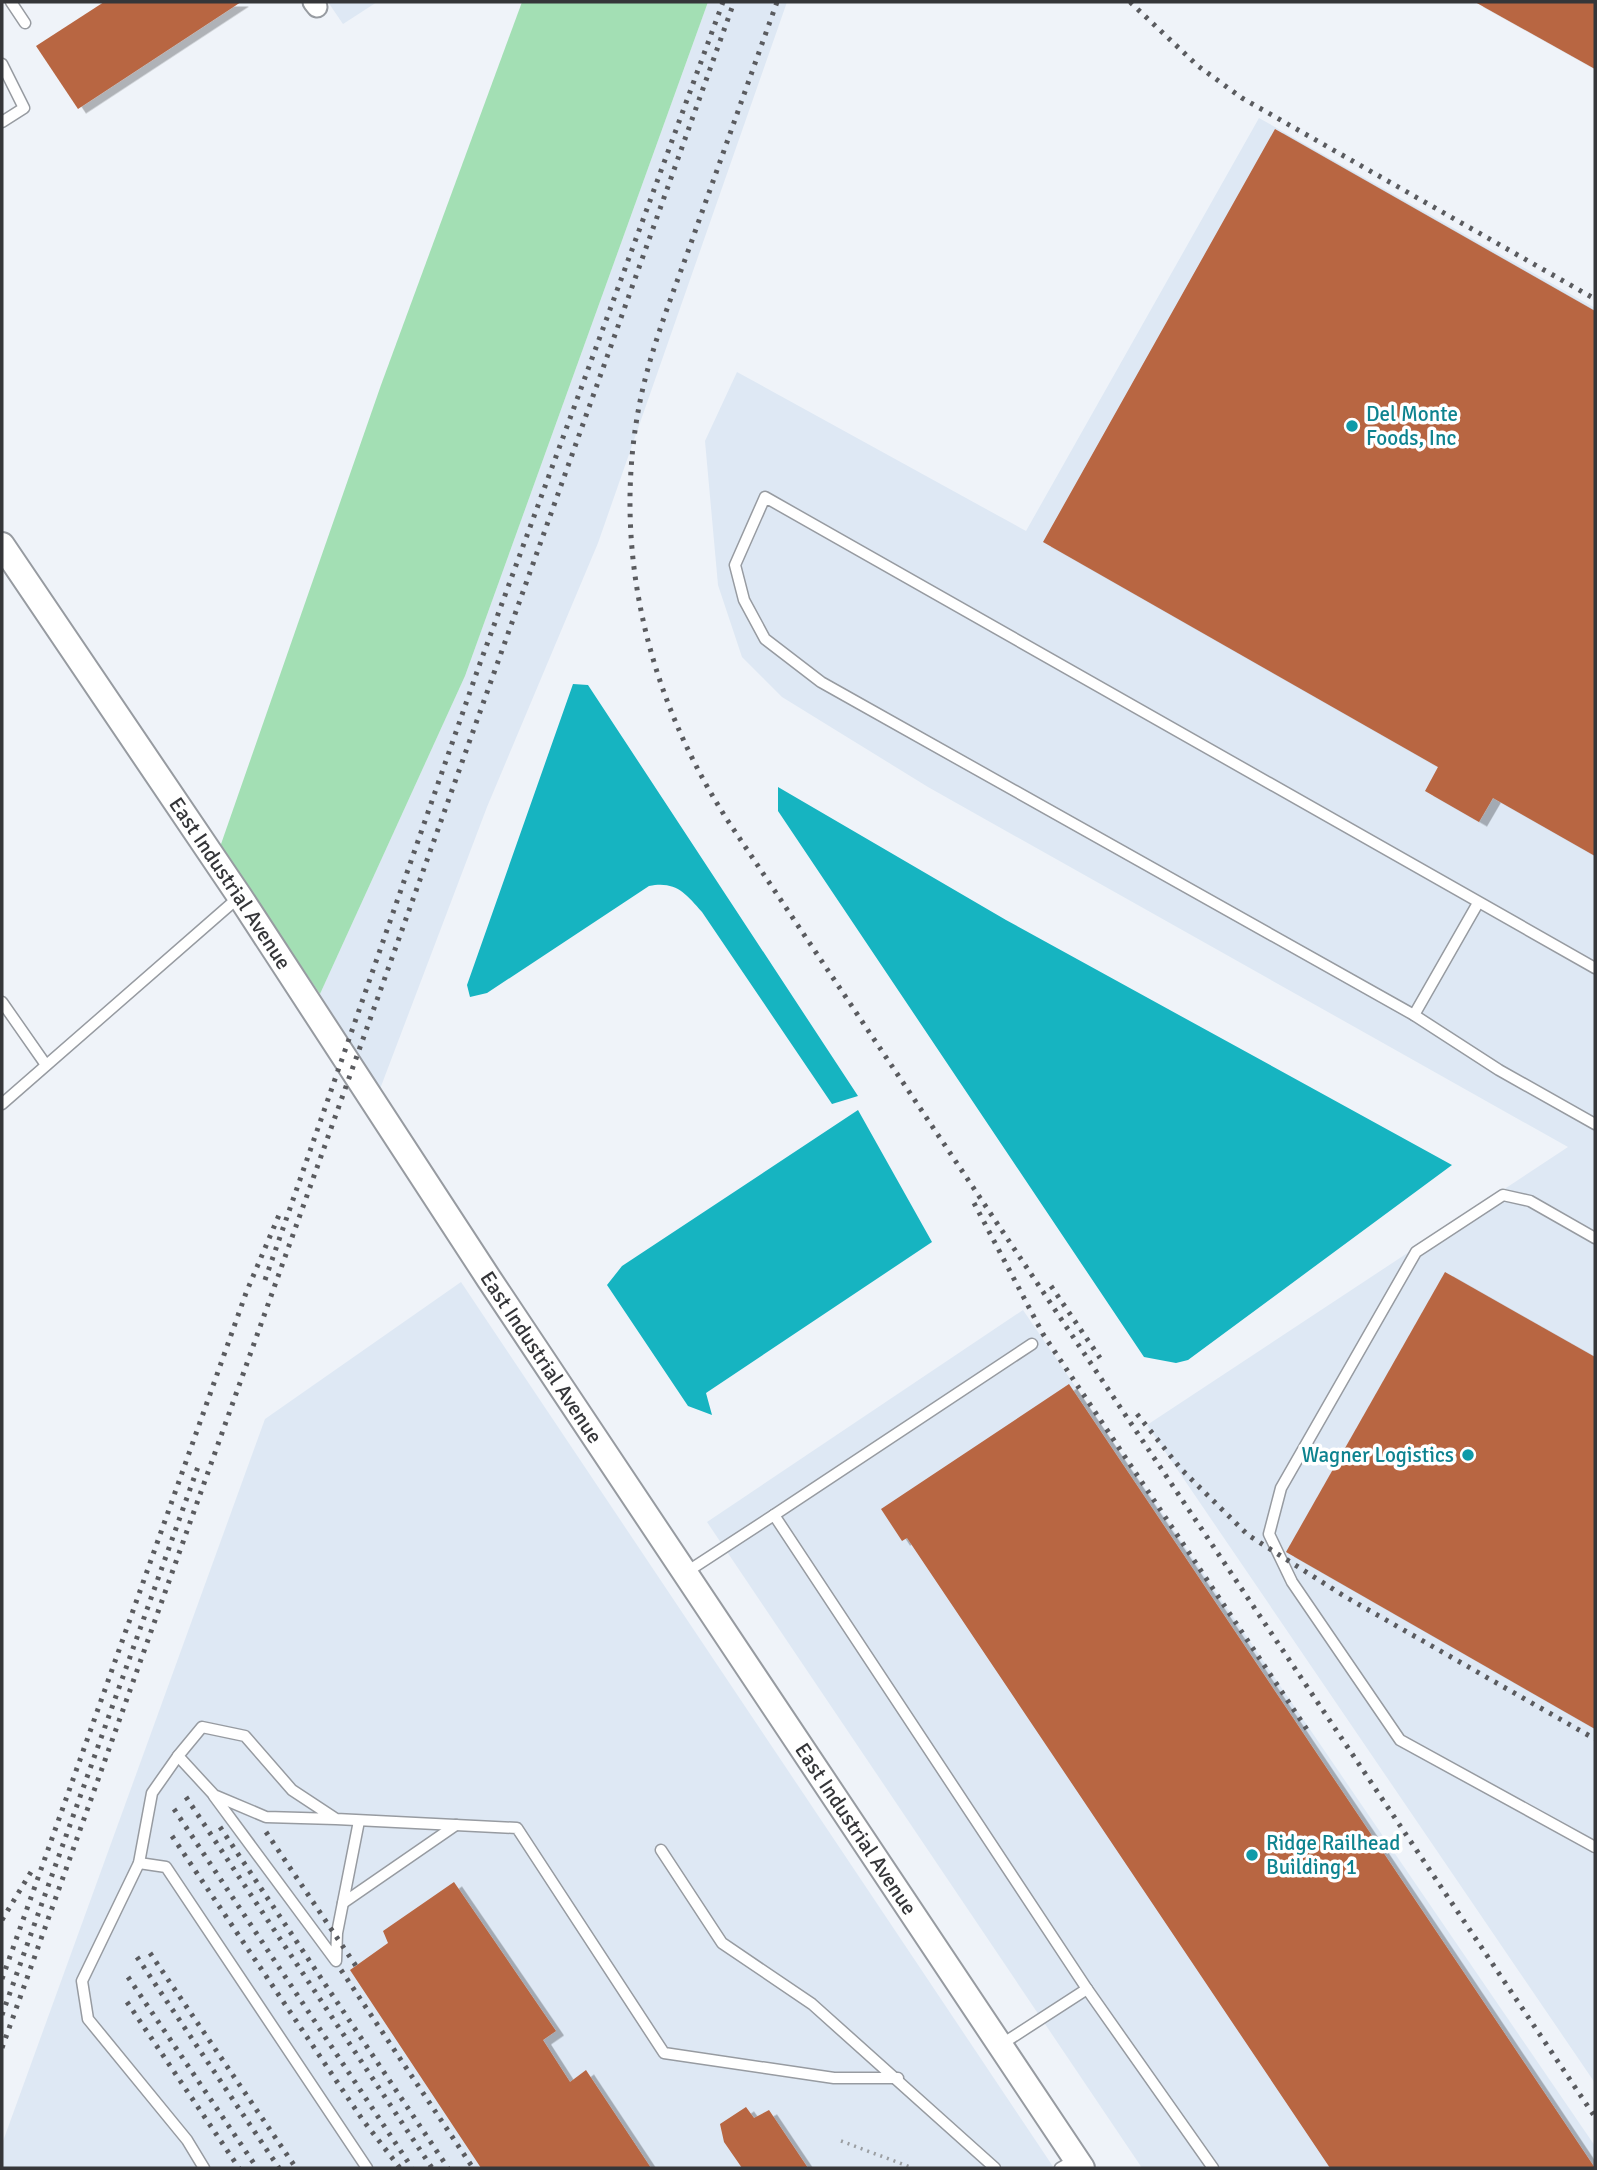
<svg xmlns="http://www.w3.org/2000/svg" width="1597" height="2170" font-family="Signika,sans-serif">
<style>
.built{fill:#dee8f4}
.green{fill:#a3dfb4}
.water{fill:#16b4c1}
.building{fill:#b86642;filter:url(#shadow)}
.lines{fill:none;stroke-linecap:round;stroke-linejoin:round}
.service-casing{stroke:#979ba1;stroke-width:13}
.minor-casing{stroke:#979ba1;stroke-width:23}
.tertiary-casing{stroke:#979ba1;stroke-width:28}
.path{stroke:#9b9ea2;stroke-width:3.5;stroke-dasharray:2 5;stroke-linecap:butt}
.service{stroke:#fff;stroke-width:10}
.minor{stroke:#fff;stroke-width:19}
.tertiary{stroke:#fff;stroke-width:24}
.rail{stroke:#5a5b5f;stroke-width:5;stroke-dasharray:3.5 7;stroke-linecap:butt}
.culture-dot{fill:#0f9aa8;stroke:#fff;stroke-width:2.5}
.labels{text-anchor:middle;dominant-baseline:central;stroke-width:7;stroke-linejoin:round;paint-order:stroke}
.culture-label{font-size:21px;fill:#0d838f;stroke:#fff;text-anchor:start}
.street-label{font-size:21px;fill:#353639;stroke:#fff}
</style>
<defs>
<filter id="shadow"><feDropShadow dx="8" dy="4.5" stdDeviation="0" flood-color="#0004"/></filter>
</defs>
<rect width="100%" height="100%" fill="#eff3f9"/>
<g class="built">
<path d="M328,2H377L343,24Z"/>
<path d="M708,2H787L598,543L487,807L380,1089L320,994L465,676Z"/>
<path d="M1259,118L1595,308V2083L1147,1425L1568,1147L928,787L782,697L742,657L718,585L705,441L737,372L1026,531Z"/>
<path d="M461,1282L1054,2168H2V2144L265,1419Z"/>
<path d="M1023,1310L1595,2146V2168H1142L707,1522Z"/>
</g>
<path class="green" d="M522,2H708L465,676L320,994L220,847L381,385Z"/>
<g class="water">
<path d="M573,684L588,685L858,1096L832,1104L702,912C685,893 676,881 649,886L487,993L470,997L467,985Z"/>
<path d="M778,787L1006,920L1452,1165L1188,1360L1176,1363L1144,1357L778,811Z"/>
<path d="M858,1110L932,1242L706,1393L712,1415L688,1406L607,1285L622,1266Z"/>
</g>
<g class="building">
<path d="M104,2H241L78,109L36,46Z"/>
<path d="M1475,2H1595V69Z"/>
<path d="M1275,129L1595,311V856L1493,798L1479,822L1425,791L1438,767L1043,542Z"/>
<path d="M1445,1272L1595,1357V1729L1286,1552Z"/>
<path d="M1069,1384L1595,2168H1330L907,1538L902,1541L881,1509Z"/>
<path d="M454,1882L556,2031L543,2040L570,2082L586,2070L651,2168H481L350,1970L388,1943L383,1931Z"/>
<path d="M746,2107L754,2118L769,2110L808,2168H742L724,2142L720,2124Z"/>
</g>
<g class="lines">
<defs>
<g id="service">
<path d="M11,2L25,23"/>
<path d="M2,64L24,108L2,122"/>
<path d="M1595,968L765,497L735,565L744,600L765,639L821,682L1414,1015L1499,1070L1595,1124"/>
<path d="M2,1002L46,1065"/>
<path d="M1414,1015L1478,903"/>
<path d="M2,1104L239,897"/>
<path d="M1595,1238L1530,1201L1503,1195L1416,1252L1281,1488L1269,1534L1292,1582L1400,1740L1595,1847"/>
<path d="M774,1515L1032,1344"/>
<path d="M685,1573L774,1515L1087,1989L1002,2044"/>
<path d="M178,1756L152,1793L139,1863L82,1981L88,2019L187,2140L204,2168"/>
<path d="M214,1796L336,1961L337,1933L359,1821"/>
<path d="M336,1819L266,1817L214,1795L178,1756L202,1727L245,1736L292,1790L336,1819L517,1828L664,2053L834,2078H898"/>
<path d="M661,1850L722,1943L812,2004L995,2168"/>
<path d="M139,1863L166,1867L367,2168"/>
<path d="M343,1903L456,1825"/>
<path d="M1087,1989L1213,2168"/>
<path d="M1060,2168L1076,2159"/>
</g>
<path id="minor" d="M313,2L317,7"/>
<g id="tertiary">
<path id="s1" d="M2,545L240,897L489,1279L1082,2168"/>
</g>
</defs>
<use href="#service" class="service-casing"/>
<use href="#minor" class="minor-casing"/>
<use href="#tertiary" class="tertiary-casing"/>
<path class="path" d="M841,2141L913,2168"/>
<use href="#service" class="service"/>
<use href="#minor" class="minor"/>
<use href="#tertiary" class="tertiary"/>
<g class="rail">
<path d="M777,2C750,77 724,151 697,226C678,281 655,335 642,392C609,541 646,694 728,821L1595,2117"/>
<path d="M1130,2L1198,66L1242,98L1595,299"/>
<path d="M974,1203L1043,1334L1308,1731"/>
<path d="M265,1280L479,666L723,2"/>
<path d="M1051,1286L1100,1358"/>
<path d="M1137,1414L1181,1469L1248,1535L1344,1596L1595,1739"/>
<path d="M186,1797L432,2168"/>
<path d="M174,1809L412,2168"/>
<path d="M220,1827L448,2168"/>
<path d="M266,1832L356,1966"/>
<path d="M172,1836L362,2119L400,2168"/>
<path d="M2,1920L34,1867"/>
<path d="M150,1953L296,2168"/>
<path d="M137,1957L279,2168"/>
<path d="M341,1970L473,2168"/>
<path d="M128,1977L257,2168"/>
<path d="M2,1979L246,1293L279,1215"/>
<path d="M127,2002L239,2168"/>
<path d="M2,2015L199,1464"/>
<path d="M2,2048L734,2"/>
</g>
</g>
<g class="culture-dot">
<circle cx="1352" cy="426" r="7"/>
<circle cx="1468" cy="1455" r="7"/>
<circle cx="1252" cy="1855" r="7"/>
</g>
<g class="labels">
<g class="culture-label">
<text x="1366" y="414">Del Monte<tspan x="1366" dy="24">Foods, Inc</tspan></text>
<text x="1454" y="1455" text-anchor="end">Wagner Logistics</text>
<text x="1266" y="1843">Ridge Railhead<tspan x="1266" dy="24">Building 1</tspan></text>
</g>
<g class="street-label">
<text stroke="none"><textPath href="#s1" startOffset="408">East Industrial Avenue</textPath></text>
<text stroke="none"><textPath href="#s1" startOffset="975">East Industrial Avenue</textPath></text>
<text stroke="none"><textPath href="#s1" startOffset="1542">East Industrial Avenue</textPath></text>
</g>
</g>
<rect width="1597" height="2170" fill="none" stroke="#353639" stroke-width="7"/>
</svg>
